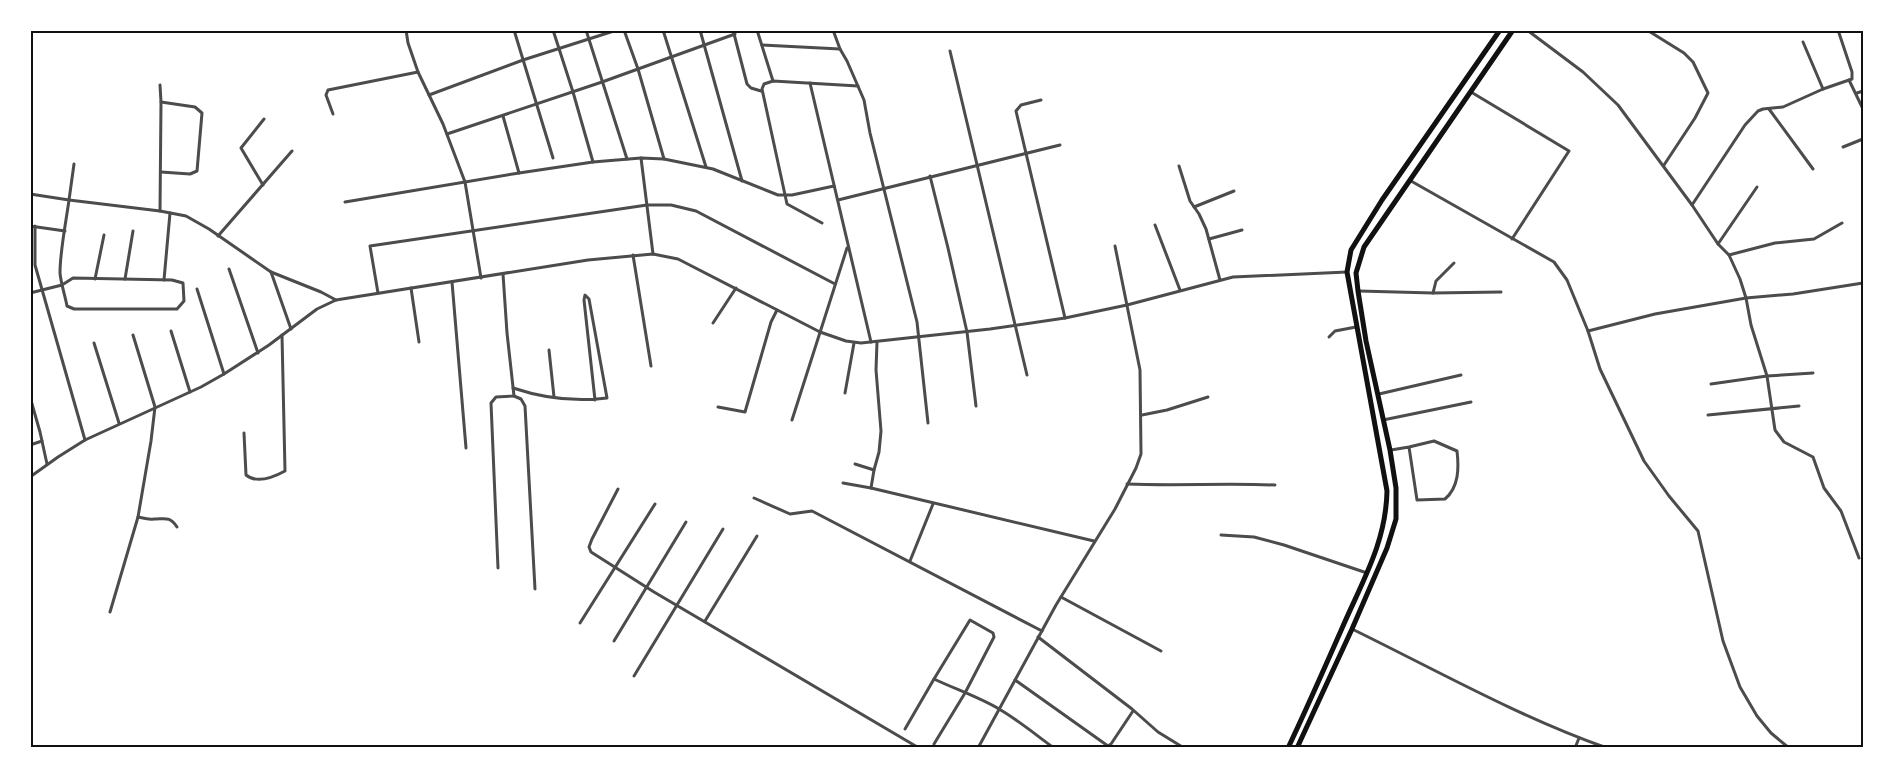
<svg xmlns="http://www.w3.org/2000/svg" width="1893" height="778" font-family="'Roboto Condensed',sans-serif">
<style>
.lines{fill:none;stroke-linecap:round;stroke-linejoin:round}
.minor{stroke:#4c4c4c;stroke-width:3}
.trunk{stroke:#111;stroke-width:5}
.neatline{fill:none;stroke:#111;stroke-width:2}
</style>
<rect width="100%" height="100%" fill="#fff"/>
<g class="lines">
<g class="minor">
<path d="M406,30L408,43L418,72L443,124L465,182L481,278"/>
<path d="M514,30L553,158"/>
<path d="M553,30L573,92L593,162"/>
<path d="M586,30L627,159"/>
<path d="M624,30L638,69L664,159"/>
<path d="M663,30L706,167"/>
<path d="M700,30L742,181"/>
<path d="M733,30L747,84L751,88L761,91"/>
<path d="M757,30L773,81"/>
<path d="M833,30L840,49L847,61L864,100L870,133L917,322L928,423"/>
<path d="M1527,30L1583,72L1618,105L1692,205L1718,244L1729,255L1740,279L1746,298L1751,325L1767,376L1775,430L1784,442L1813,457L1824,488L1841,511L1859,558"/>
<path d="M1647,30L1684,53L1693,62L1708,93L1695,118L1664,165"/>
<path d="M1803,42L1823,89"/>
<path d="M762,45L840,49"/>
<path d="M950,51L1027,375"/>
<path d="M1849,80L1863,109"/>
<path d="M810,83L871,342"/>
<path d="M160,85L161,102L160,211"/>
<path d="M1471,92L1569,151L1512,239"/>
<path d="M1857,93L1863,91"/>
<path d="M429,95L523,60L617,30"/>
<path d="M1041,100L1021,105L1016,111L1065,318"/>
<path d="M1769,109L1813,169"/>
<path d="M333,114L326,95L328,90L418,72"/>
<path d="M503,116L519,173"/>
<path d="M447,134L602,82L735,34"/>
<path d="M1843,147L1863,139"/>
<path d="M74,164L69,200L160,211L186,216L209,229L271,272L321,292L336,300"/>
<path d="M1179,166L1190,201L1199,214L1206,229L1220,280"/>
<path d="M161,172L190,174L197,171L202,113L195,107L161,102"/>
<path d="M930,176L948,248L967,332L976,406"/>
<path d="M1411,181L1554,262L1567,280L1588,331L1655,314L1746,298L1793,294L1863,283"/>
<path d="M263,185L241,148L264,119"/>
<path d="M30,194L69,200C66,222 60,251 60,273C61,284 65,295 67,306L74,309H177L184,301L183,283L172,280L73,278L62,285L30,293"/>
<path d="M838,200L1060,145"/>
<path d="M345,202L519,173L593,162L641,158"/>
<path d="M1692,205L1745,125L1758,111L1763,109L1783,107L1823,89L1852,79V72L1838,30"/>
<path d="M1194,207L1234,191"/>
<path d="M822,223L787,204L762,89L764,84L773,81L858,86"/>
<path d="M1155,225L1180,290"/>
<path d="M30,226L65,231"/>
<path d="M35,226V265L85,440"/>
<path d="M218,236L292,151"/>
<path d="M1209,239L1242,230"/>
<path d="M1718,244L1757,187"/>
<path d="M653,254L641,158L664,159L713,169L778,195H792L834,186"/>
<path d="M633,255L651,366"/>
<path d="M1729,255L1775,243L1814,239L1842,223"/>
<path d="M229,269L258,353"/>
<path d="M271,272L291,329"/>
<path d="M95,279L104,235"/>
<path d="M125,279L133,231"/>
<path d="M164,280L170,213"/>
<path d="M452,282L466,448"/>
<path d="M411,288L419,342"/>
<path d="M197,289L224,374"/>
<path d="M1359,291L1433,293L1501,292"/>
<path d="M378,293L370,246L647,205H671L696,211L835,284"/>
<path d="M1433,293L1436,281L1454,263"/>
<path d="M713,323L736,288"/>
<path d="M171,331L190,392"/>
<path d="M1588,331L1600,369L1644,461L1669,496L1698,531L1723,641L1740,687L1757,716L1771,733L1789,748"/>
<path d="M1329,337L1335,331L1356,327"/>
<path d="M94,343L119,423"/>
<path d="M549,350L554,397"/>
<path d="M1711,384L1767,376L1813,373"/>
<path d="M513,388C543,398 576,402 607,398L589,299L585,295L584,300L595,400"/>
<path d="M845,393L854,343"/>
<path d="M1379,394L1461,375"/>
<path d="M514,396L521,399L525,406L535,589"/>
<path d="M30,397L40,432L47,464"/>
<path d="M718,407L745,412L771,322L777,310"/>
<path d="M1142,415L1167,410L1208,397"/>
<path d="M1708,415L1799,406"/>
<path d="M792,420L847,248"/>
<path d="M1383,420L1471,402"/>
<path d="M244,433L246,475C257,484 274,477 285,471L282,335"/>
<path d="M30,445L42,441"/>
<path d="M1391,450L1409,447L1434,441L1457,451C1459,468 1459,487 1445,499L1417,500L1409,447"/>
<path d="M855,464L874,470L879,452L881,431L876,370L877,342"/>
<path d="M874,470L871,488L1094,541"/>
<path d="M30,477L58,457L85,440L201,387L224,374L269,345L317,309L336,300L588,260L653,254L678,259L820,332L846,341L861,343L990,329L1065,318L1127,305L1233,277L1347,272"/>
<path d="M843,483L871,488"/>
<path d="M1127,484C1176,486 1225,483 1275,485"/>
<path d="M618,489L592,539L589,547L591,552L654,592L919,748"/>
<path d="M754,498L790,514L812,511L1042,631"/>
<path d="M138,517C143,518 148,520 154,519C165,519 170,516 177,527"/>
<path d="M1221,535L1254,537L1284,545L1367,573"/>
<path d="M910,561L933,504"/>
<path d="M498,568L491,403L496,397L514,396L507,333L503,274"/>
<path d="M1061,597L1161,651"/>
<path d="M110,612L138,517L151,441L155,407L133,335"/>
<path d="M705,621L757,536"/>
<path d="M580,623L655,504"/>
<path d="M1352,629C1436,670 1519,717 1607,748"/>
<path d="M1038,637L1132,709L1158,732L1184,748"/>
<path d="M614,641L686,522"/>
<path d="M634,676L723,529"/>
<path d="M1015,680L1108,746L1111,744L1133,711"/>
<path d="M905,729L934,679"/>
<path d="M934,744L965,693L994,637L993,633L970,620L934,679C955,689 979,697 999,709C1018,720 1036,735 1054,748"/>
<path d="M978,748L1056,605L1115,509L1136,468L1141,454L1140,370L1115,246"/>
<path d="M1575,748L1579,738"/>
</g>
<g class="trunk">
<path d="M1288,748C1307,708 1325,667 1343,626C1363,580 1386,542 1387,491L1347,272L1351,250L1382,200L1500,30"/>
<path d="M1297,748L1352,629L1387,548L1396,519V488L1390,450L1366,341L1358,291L1356,273L1364,247L1513,30"/>
</g>
</g>
<rect width="1893" height="778" fill="none" stroke="#ffffff" stroke-width="63"/>
<rect x="32" y="32" width="1830" height="714" class="neatline"/>
</svg>
